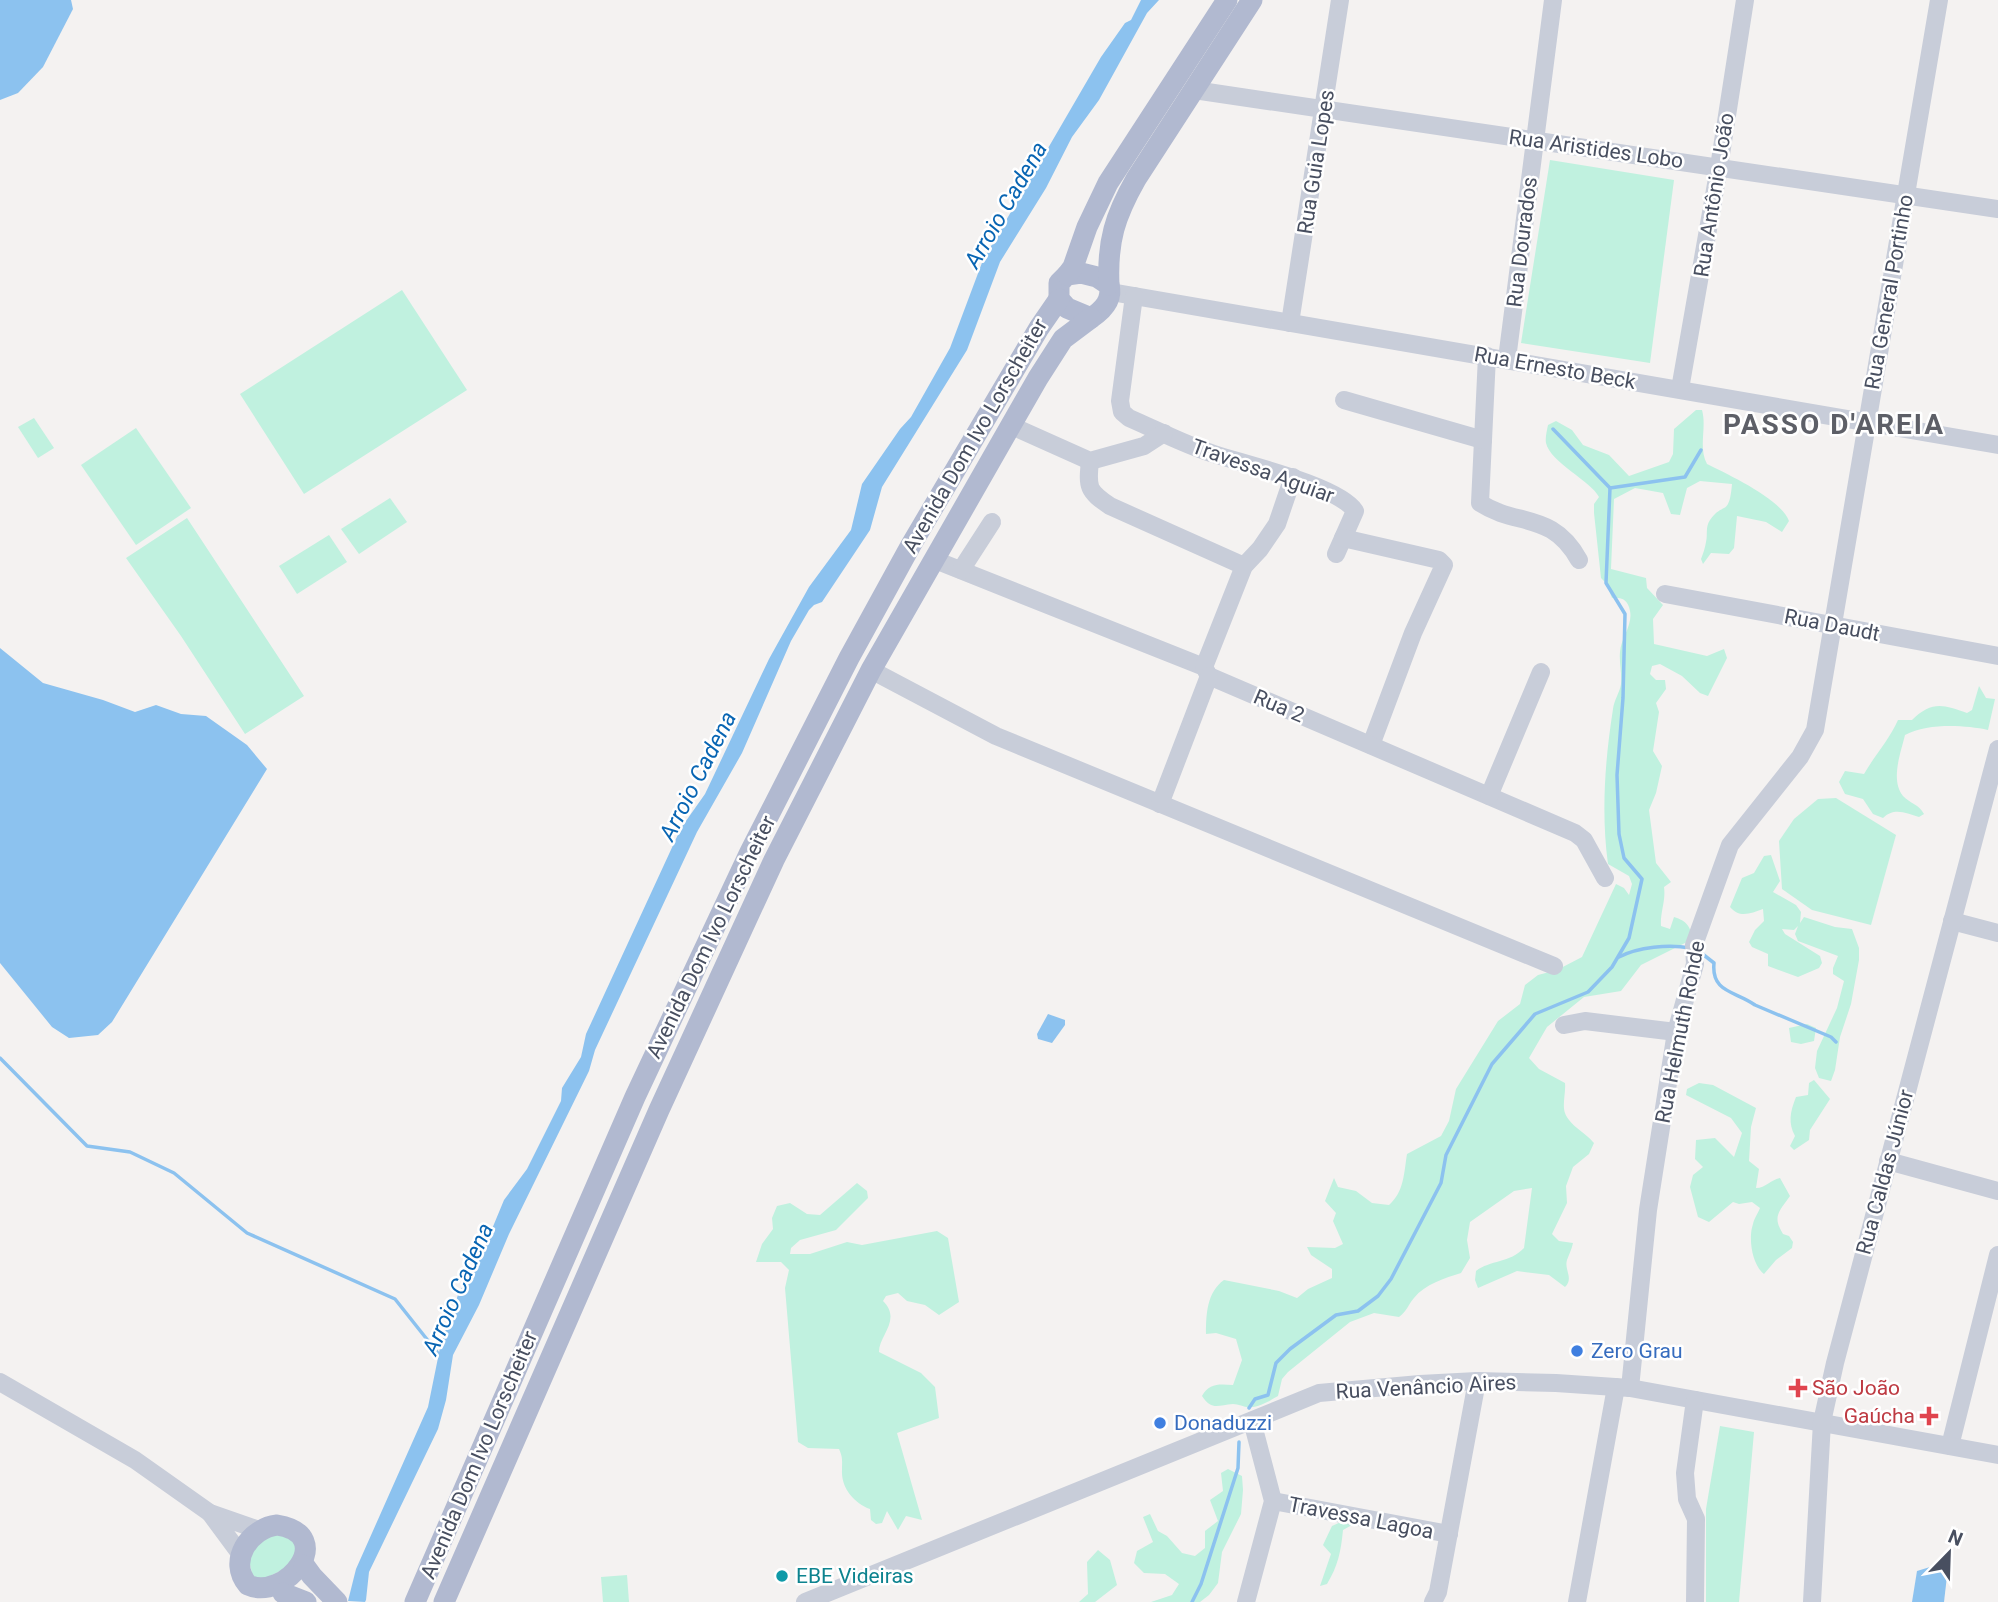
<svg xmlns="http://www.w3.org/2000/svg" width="1998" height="1602" font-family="Roboto,sans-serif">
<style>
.green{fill:#c0f1df}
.water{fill:#8cc2ef}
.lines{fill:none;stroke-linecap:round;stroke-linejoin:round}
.stream{stroke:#8cc2ef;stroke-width:3.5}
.minor{stroke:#c8cdd9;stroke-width:18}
.major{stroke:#b1b9d0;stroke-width:21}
.shop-dot{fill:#3f7fe0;stroke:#fff;stroke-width:2.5}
.health-dot{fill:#e0444e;stroke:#fff;stroke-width:2.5}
.culture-dot{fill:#0f9aa8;stroke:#fff;stroke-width:2.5}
.labels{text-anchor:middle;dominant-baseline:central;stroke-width:5;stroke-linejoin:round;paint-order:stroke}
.street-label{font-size:21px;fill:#484f60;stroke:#fff}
.shop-label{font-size:21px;fill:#366cbe;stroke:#fff;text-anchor:start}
.health-label{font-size:21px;fill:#be3a42;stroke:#fff;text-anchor:start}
.culture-label{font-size:21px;fill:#0d838f;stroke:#fff;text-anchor:start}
.water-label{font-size:23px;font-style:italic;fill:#0865b3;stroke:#fff}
.district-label{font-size:28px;font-weight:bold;letter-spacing:2px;fill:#5d5f67;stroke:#fff}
</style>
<rect width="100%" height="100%" fill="#f4f2f1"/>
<g class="green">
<path d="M1550,160L1674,180L1650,363L1521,343Z"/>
<path d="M402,290L467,390L304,494L240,394Z"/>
<path d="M1696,410H1702C1707,428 1698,447 1707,464C1729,475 1781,499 1789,521L1782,532L1766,522L1737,516L1734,548L1729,554L1711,553L1703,564L1701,559C1703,554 1705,548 1706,542C1708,535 1705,527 1710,520C1723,501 1729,518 1732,484L1700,481L1687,488L1680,515L1671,514L1663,493L1635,488L1614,499L1611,569L1646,578L1647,588L1663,605L1653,619L1654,644L1707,656L1724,649L1727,658L1708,696L1700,693L1682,676L1660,664L1652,666L1650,674L1656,680H1665L1666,689L1656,703L1659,712L1653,751L1662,766L1656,793L1649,810L1656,863L1671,882L1664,887C1666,901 1660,912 1661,926L1670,929L1674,917C1687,921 1690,926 1693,939L1641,965L1621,991L1584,997L1547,1027L1529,1058L1539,1069L1565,1083C1566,1092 1562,1105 1565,1113C1569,1125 1586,1133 1594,1143L1589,1154L1573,1167L1566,1186L1567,1203L1552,1234L1559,1241L1573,1243C1572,1249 1569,1254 1567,1260C1564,1270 1574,1278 1565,1287L1549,1275L1517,1271L1478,1288L1475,1280L1476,1271C1490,1260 1510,1263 1524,1248L1532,1188L1514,1191L1470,1222L1467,1240L1470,1258L1461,1273C1445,1278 1425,1284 1414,1298C1408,1305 1407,1311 1399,1317L1374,1313L1350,1322L1288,1372L1282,1379L1278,1396C1271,1400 1259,1407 1251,1407C1245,1408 1239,1404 1233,1404C1218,1405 1212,1411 1202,1396C1209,1383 1219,1384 1233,1385L1242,1360L1236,1339L1216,1333L1206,1334C1206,1314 1207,1292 1224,1280L1279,1291L1297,1298L1308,1289L1332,1278V1269L1311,1255L1307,1247L1335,1248L1343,1244L1333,1221L1336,1213L1325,1201L1334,1178L1338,1187L1356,1191L1372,1203L1389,1205C1404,1192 1404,1173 1407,1154L1441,1136L1449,1121L1456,1089L1498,1021L1520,1004L1525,985L1538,975L1557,970L1582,957L1616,884L1624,888L1629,895L1632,884L1629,876L1608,864C1601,813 1605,760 1613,709C1614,700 1620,692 1621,684C1622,673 1619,662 1620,652C1621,638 1633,625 1630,611C1628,600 1622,597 1612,598L1606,583L1601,578L1594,513V504L1599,497C1591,481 1550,462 1546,443C1545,438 1547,430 1548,425L1556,421L1572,430L1583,445L1609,455L1629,476L1669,462L1673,454L1674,429Z"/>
<path d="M34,418L54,448L38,458L18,427Z"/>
<path d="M136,428L191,508L136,545L81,465Z"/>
<path d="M390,498L407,522L359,554L341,529Z"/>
<path d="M187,518L304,696L245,734L181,636L126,558Z"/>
<path d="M329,535L347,562L297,594L279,566Z"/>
<path d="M1979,686L1986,698L1995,699L1988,730C1964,725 1928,723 1905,735C1901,752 1890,780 1903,796C1909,803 1919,804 1924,814L1919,817C1906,813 1894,807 1883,818L1873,814L1863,799L1845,794L1839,782L1845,771L1864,774C1875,755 1889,740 1898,720H1912C1931,701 1943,704 1967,713L1972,710Z"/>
<path d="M1836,798L1896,835L1871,925L1812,910L1782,889L1779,841L1794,819L1818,799Z"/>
<path d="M1771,855L1780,881L1773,892L1796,905L1801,912L1800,923L1804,917L1835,927L1852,929L1859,948V960L1851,1004L1840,1037L1835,1070L1831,1081L1819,1078L1815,1068L1817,1051L1837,1008L1844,981L1833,974V968L1838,956L1798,941L1795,934L1798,926L1794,930L1782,929L1785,934L1820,956L1822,963L1819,968L1798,977L1768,966V954L1752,947L1749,942L1755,930L1764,921L1763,909C1751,913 1740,919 1730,907L1742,878L1754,873L1764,856Z"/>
<path d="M1807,1024L1816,1028L1814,1041L1801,1044L1791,1042L1789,1028Z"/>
<path d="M1814,1080L1830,1099L1810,1130L1809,1140L1794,1150L1790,1146L1795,1136C1788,1123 1790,1112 1796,1097L1808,1095L1809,1083Z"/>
<path d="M1699,1083L1713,1085L1756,1108L1751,1127L1749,1161L1759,1169L1756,1188C1766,1188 1770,1180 1780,1178L1790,1196C1779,1212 1772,1216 1783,1234L1789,1236L1793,1242L1792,1248L1776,1260L1764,1274C1752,1265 1748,1238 1753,1224C1754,1219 1758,1213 1760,1208L1752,1202L1739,1204L1733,1202L1709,1222L1698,1217L1690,1187L1693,1175L1703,1167L1695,1159L1696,1140L1715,1138L1734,1157L1742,1133L1731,1118L1686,1095L1687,1089Z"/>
<path d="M857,1183L867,1191L868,1198L836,1230L800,1240L791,1248L790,1254H810L847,1242L862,1245L937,1231L948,1238L959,1302L939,1315L925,1305L907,1301L898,1293L886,1296L883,1301C902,1320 879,1335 879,1352L921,1373L935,1387L939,1418L897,1433L922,1520L906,1516L898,1530L887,1511L882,1523L876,1524L871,1520L870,1509C854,1503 841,1488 842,1470C842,1460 843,1458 839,1449L808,1448L798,1442L785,1288L789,1270L781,1262H756L762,1244L773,1229L772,1218L777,1206L790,1203L807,1214L820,1215Z"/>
<path d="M1720,1426L1754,1432L1739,1602H1706V1509Z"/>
<path d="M1228,1469L1242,1476L1243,1490L1241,1514L1222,1552L1218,1583L1209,1595L1200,1602H1151L1172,1595L1179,1584L1165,1574L1144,1573L1134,1563L1137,1551L1153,1542L1143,1517L1150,1514L1158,1531L1167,1536L1182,1553L1195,1556L1205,1548V1531L1218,1521L1210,1500L1223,1491L1221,1473Z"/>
<path d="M1343,1521L1352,1525L1343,1530C1341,1551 1338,1566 1327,1584L1320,1586L1331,1554L1323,1545L1332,1526Z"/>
<path d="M275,1533L294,1541L300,1561L258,1582L253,1578L247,1551Z"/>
<path d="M1098,1550L1110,1560L1117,1585L1095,1602H1079L1088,1594L1087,1562Z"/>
<path d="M627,1575L629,1602H603L601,1577Z"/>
</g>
<g class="water">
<path d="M0,0H71L73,9L43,67L18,93L0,100Z"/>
<path d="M1141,0H1159L1147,13L1099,100L1072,137L1046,188L1000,262L967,350L882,487L870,530L822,602L814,605L809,610L791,641L742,753L697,832L595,1050L589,1071L509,1234L479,1305L453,1355L446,1400L438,1429L369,1572L366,1600L365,1602L348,1601L356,1569L428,1407L441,1343L459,1292L475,1270L504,1200L527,1169L561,1101L562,1088L581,1057L586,1034L681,828L705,794L769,659L809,587L851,530L862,484L900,429L911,417L950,348L983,260L1101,57L1125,23L1131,20Z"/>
<path d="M0,648L43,683L103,700L135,712L156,705L181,714L206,716L247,745L267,769L112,1022L98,1035L69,1038L52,1027L0,963Z"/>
<path d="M1048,1014L1065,1020V1025L1052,1043L1038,1039L1037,1034Z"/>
<path d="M1930,1567L1945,1572L1947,1576L1944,1602H1912L1917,1571Z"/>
</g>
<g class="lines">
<g class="stream">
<path d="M1610,488L1685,477L1701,450"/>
<path d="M1700,952L1714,963C1711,993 1736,991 1755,1005L1831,1037L1836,1042"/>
<path d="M1619,957C1638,947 1669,944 1690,948"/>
<path d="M0,1058L87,1146L130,1152L174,1173L247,1233L395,1299L441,1357"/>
<path d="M1249,1408L1255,1399L1268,1395L1276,1363L1290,1349L1336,1315L1358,1311L1378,1296L1391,1279L1441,1183L1446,1155L1492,1064L1535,1014L1588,992L1612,967L1629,938L1642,879L1624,858L1619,834L1617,775L1623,698L1625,614L1606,583L1610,488L1553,429"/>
<path d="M1192,1602L1201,1584L1238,1468L1239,1442"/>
</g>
<g class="minor">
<path d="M1194,90L1998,209"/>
<path d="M1111,292L1998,445"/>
<path d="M1134,296L1120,401L1122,412L1129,418C1157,430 1185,445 1214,454C1244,464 1339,486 1355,511L1336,554"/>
<path d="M1290,323L1340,0"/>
<path d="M1487,356L1480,503C1517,527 1552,511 1579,560"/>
<path d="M1507,359L1553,0"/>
<path d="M1680,389L1719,167L1745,0"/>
<path d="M1344,400L1483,440"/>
<path d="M1012,426L1090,461L1144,446L1164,433"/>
<path d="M1090,461C1087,488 1088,491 1110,506L1244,566"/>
<path d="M1343,538L1439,560L1444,565L1413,633L1371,745"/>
<path d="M935,560L1204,667L1209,676L1575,833L1584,840L1605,878"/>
<path d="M961,570L992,522"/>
<path d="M1665,594L1998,656"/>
<path d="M1204,667L1244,566L1260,549L1277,524L1293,477"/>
<path d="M871,670L996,736L1554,966"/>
<path d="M1489,796L1541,672"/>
<path d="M1160,804L1209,676"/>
<path d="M1952,921L1998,933"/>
<path d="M1564,1025L1585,1021L1676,1032"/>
<path d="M1888,1161L1998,1191"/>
<path d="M0,1382L135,1460L210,1513L259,1530"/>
<path d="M1630,1388L1648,1210L1676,1032L1695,964L1694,945L1730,845L1800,757L1815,730L1939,0"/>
<path d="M1950,1446L1998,1255"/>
<path d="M1273,1501L1449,1534"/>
<path d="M210,1513L241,1555"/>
<path d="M805,1602L1319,1393L1420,1384L1477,1381L1556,1383L1630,1388L1998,1455"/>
<path d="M1246,1602L1273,1501L1252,1421"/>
<path d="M1433,1602L1438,1592L1477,1381"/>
<path d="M1577,1602L1616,1387"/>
<path d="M1695,1602L1696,1519L1687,1499L1685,1473L1695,1400"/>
<path d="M1812,1602L1822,1422L1835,1363L1998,749"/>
</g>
<g class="major">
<path d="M1081,273L1097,277L1109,285C1113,300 1103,310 1091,318L1067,308L1059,299V283L1067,275Z"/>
<path d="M1067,275L1073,267L1087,227L1108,183L1227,0"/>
<path d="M1109,285C1107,241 1115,216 1136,179L1252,0"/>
<path d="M277,1525C339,1535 285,1602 248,1585C227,1561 250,1528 277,1525Z"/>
<path d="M304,1565L312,1576L337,1602"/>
<path d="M283,1593L306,1602"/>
<path d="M415,1602L635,1097L750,852L849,658L911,545L1039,328L1059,299"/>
<path d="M444,1602L659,1110L774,860L871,670L1038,378L1063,339L1091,318"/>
</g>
</g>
<g class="shop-dot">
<circle cx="1577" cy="1351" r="7"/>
<circle cx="1160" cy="1423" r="7"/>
</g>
<g class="health-dot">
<path d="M1794.5 1377.5h7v7h7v7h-7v7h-7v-7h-7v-7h7z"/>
<path d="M1925.5 1405.5h7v7h7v7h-7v7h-7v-7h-7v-7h7z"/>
</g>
<circle class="culture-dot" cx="782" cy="1576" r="7"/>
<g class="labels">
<g class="street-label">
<text transform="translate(1596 149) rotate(8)">Rua Aristides Lobo</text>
<text transform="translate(1316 162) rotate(-81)">Rua Guia Lopes</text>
<text transform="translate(1714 195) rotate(-81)">Rua Antônio João</text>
<text transform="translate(1522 242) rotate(-83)">Rua Dourados</text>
<text transform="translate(1889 292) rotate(-80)">Rua General Portinho</text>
<text transform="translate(1555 368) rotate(10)">Rua Ernesto Beck</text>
<text transform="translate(975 436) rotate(-60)">Avenida Dom Ivo Lorscheiter</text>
<text transform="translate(1263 471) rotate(20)">Travessa Aguiar</text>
<text transform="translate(1832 625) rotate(11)">Rua Daudt</text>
<text transform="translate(1279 706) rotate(23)">Rua 2</text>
<text transform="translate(711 937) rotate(-64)">Avenida Dom Ivo Lorscheiter</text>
<text transform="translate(1680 1032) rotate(-79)">Rua Helmuth Rohde</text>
<text transform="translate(1885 1172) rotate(-75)">Rua Caldas Júnior</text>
<text transform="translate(1426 1387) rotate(-3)">Rua Venâncio Aires</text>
<text transform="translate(479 1455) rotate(-67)">Avenida Dom Ivo Lorscheiter</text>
<text transform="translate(1361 1518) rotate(11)">Travessa Lagoa</text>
</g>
<g class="shop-label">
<text x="1591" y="1351">Zero Grau</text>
<text x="1174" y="1423">Donaduzzi</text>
</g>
<g class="health-label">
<text x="1812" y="1388">São João</text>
<text x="1915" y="1416" text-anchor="end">Gaúcha</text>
</g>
<g class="culture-label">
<text x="796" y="1576">EBE Videiras</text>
</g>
<g class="water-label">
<text transform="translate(1006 205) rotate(-60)">Arroio Cadena</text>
<text transform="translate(698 776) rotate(-63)">Arroio Cadena</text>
<text transform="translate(458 1289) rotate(-66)">Arroio Cadena</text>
</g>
<g class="district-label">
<text x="1834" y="424">PASSO D'AREIA</text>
</g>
</g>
<g transform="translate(1949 1553) rotate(23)" stroke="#ffffff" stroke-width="5" paint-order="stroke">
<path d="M0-5L12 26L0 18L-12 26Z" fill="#484f60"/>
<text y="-10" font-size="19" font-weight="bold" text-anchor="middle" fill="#484f60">N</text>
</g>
</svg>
